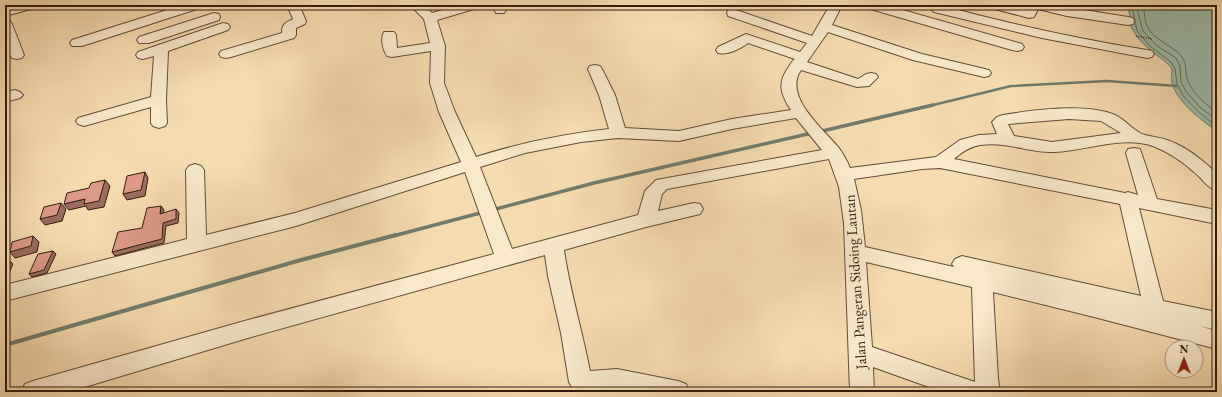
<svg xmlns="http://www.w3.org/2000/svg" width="1222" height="397" font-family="'EB Garamond',serif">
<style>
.water{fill:#9dbba9;stroke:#717b6c}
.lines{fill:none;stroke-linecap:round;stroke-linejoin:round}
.shore{stroke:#666c5c;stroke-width:1}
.stream-far2{stroke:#717b6c;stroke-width:2.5}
.stream-far1{stroke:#717b6c;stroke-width:3.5}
.stream{stroke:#717b6c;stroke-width:4}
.minor-casing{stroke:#614c38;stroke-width:2}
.path{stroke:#301c10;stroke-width:1.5;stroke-dasharray:1 1.5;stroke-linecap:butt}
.minor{fill:#f8e8cc;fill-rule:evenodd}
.shaded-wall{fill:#9b6b60;stroke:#301c10}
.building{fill:#dd9989;stroke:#301c10}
.labels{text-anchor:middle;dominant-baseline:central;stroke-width:4;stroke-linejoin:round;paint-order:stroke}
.street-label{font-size:15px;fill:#301c10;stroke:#f8e8cc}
</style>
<rect width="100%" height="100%" fill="#f5dbb0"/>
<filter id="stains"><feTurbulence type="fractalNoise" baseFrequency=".005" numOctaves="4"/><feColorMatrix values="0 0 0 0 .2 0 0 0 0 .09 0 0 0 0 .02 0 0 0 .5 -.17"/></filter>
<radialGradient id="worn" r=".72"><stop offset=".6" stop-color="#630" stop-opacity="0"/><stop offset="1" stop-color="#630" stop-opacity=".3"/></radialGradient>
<path class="water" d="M1118,5H1217V131C1202,121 1179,103 1173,86C1170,79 1173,73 1171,67C1154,51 1142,48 1130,25L1131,19L1128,9Z"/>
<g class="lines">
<g class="shore">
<path d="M1130,5L1133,11L1137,31L1151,47L1171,62L1175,69L1177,84L1184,97L1200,113L1217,127"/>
<path d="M1136,5L1143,31L1156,45L1176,58L1180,66L1181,82L1187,93L1201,108L1217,120"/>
<path d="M1143,5C1145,12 1144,20 1147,26C1154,41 1173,45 1182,57C1187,64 1185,71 1187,78C1191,93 1206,104 1217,113"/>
</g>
<path class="stream-far2" d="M929,106L1011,86L1107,81L1177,86"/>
<g class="stream-far1">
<path d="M818,132L933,105"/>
<path d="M492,210L594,183L812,133"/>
<path d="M393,236L484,212"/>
</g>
<path class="stream" d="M5,345L301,260L396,235"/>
<defs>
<g id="minor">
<path d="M17,5H37L35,8L5,16V8Z"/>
<path d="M183,5H202L200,8L82,46H72L70,43L72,40Z"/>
<path d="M287,5H299L306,21L305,24L296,28V35L294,38L231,57L226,58L221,57L219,54L221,51L282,33C282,24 285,23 293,19Z"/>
<path d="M410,5H423L432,13L460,5L476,6L474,9L437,20L445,46L444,83L455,112L476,157C520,143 563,134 609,129L599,95L588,69L590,66L595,65L600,66L602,69L615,95L625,128L679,131L732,119L791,110C781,95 777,83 788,68C791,64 791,62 795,59L748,43C740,49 728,55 718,53L716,50L718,47L746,34L800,52L807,43L728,16L727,13L728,10L733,9L812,36L830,5H842L832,25L922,54L989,70L991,73L989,76L984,77L913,60L828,32L807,62L858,79L866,74L871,73L876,74L878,77L869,86L857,87L801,70C783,96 822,128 838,147C843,153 847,161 850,168L936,157L960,140L979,135L997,134L992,122L997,117L1003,115C1033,110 1087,103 1115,115C1125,120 1131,128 1140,133C1145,136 1158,137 1164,139C1184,145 1202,159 1217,174V191C1207,188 1202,178 1194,172C1182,161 1168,152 1153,146C1122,135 1085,151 1053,152C1027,153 1008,141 980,145C969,147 962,152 954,159L1125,193L1128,192L1138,195L1126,153L1128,149L1134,148L1140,149L1157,199L1217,210V224L1139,208L1163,301L1217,312V330L1199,326L1217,331V349L1094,317L993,292L998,379L1000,392H943L873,367L874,392H850L844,223L839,187L829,159L667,189L662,194L658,211L694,203L700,204L703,209L700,214L646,227L564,250C570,291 582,330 590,371L617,369L678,381L686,384L690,392H629L617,389L580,392L573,389L569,382L561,333L548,276L545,255L248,338L68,392H21L25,384L33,381L248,320L494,254L465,172L296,226L5,301V285L187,239L186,170L189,166L195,164L201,166L204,170L206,235L295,213L461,162L439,112L430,83L431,51L392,57L387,56C383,50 380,39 384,32H394L396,35L397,48L430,43L424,19ZM796,118L822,150L656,180L645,191L638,215L512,249L480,167L525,153L581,142L618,138L679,141L732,129ZM1069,119L1101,121L1121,133L1052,142L1014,136L1008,124ZM940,168L1120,204L1141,296L962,256L955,259L952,264L954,267L865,247L861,210L854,179L922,169ZM866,262L972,287L975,382L872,347Z"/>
<path d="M492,5H504L506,10L504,13H496Z"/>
<path d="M865,5H885L1022,44L1024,47L1022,50L1017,51L1012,50L867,8Z"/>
<path d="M931,5H943V6C1010,24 1078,39 1147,50L1152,51L1154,54L1152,57L1147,58L1042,38L934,12L930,8Z"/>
<path d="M989,5H1010L1026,9L1028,5H1053L1128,17L1133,18L1134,21L1133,24L1128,25L1067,16L1038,9L1034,17L1029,18L991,8Z"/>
<path d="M214,13L219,14L220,17L219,20L149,43H139L137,40L139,37Z"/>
<path d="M5,20L10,21L12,24L24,55L22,58L17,59L12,58C4,46 5,33 5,20Z"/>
<path d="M223,23L228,24L230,27L228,30L168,51L166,100L167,123L165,126L159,128L153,126L151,123V107L84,126L78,124L76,121L78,118L151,97L154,56L143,59L138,58L136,55L138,52Z"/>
<path d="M15,90L20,92L23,95L20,98L5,102V92Z"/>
</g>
</defs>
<use href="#minor" class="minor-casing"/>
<path class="path" d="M1136,36L1152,39"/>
<use href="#minor" class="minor"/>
</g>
<g class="shaded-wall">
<path d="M145,172L148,178L145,196L127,200L123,194Z"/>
<path d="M105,180L110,186L104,207L88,210L86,206L69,210L64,204L85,199Z"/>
<path d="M61,203L66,209L62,221L45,225L40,219Z"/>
<path d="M161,206L164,210L162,217L160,214Z"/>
<path d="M176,209L179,213L178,223L166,226L164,243L115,256L112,252L163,223Z"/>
<path d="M33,236L39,242L37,252L15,258L10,252Z"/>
<path d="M53,251L56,254L47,273L32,277L29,274Z"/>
<path d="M7,258L13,264L5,282V263Z"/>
</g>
<g class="building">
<path d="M145,172L141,190L123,194L127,176Z"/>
<path d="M105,180L99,201L84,204L85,199L64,204L67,193L89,188L91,183Z"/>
<path d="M61,203L57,215L40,219L44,207Z"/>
<path d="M161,206L160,214L176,209V219L163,223L162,239L112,252L118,232L142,228L147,208Z"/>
<path d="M33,236L31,246L10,252L12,242Z"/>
<path d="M53,251L44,270L29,274L38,254Z"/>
<path d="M5,258H7L5,263Z"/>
</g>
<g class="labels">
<g class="street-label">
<text transform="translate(855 282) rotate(-94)">Jalan Pangeran Sidoing Lautan</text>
</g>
</g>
<rect width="1222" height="397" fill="none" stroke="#f5dbb0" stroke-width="20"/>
<rect x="6" y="6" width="1210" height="385" fill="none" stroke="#301c10" stroke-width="2"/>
<rect x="10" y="10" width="1202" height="377" fill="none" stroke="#301c10"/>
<g transform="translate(1184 359)"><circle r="19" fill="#f8e8cc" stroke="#a89681"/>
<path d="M0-3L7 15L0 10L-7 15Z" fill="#8f2418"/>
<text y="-6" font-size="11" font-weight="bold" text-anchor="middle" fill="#301c10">N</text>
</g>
<rect width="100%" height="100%" filter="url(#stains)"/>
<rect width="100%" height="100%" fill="url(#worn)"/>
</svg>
